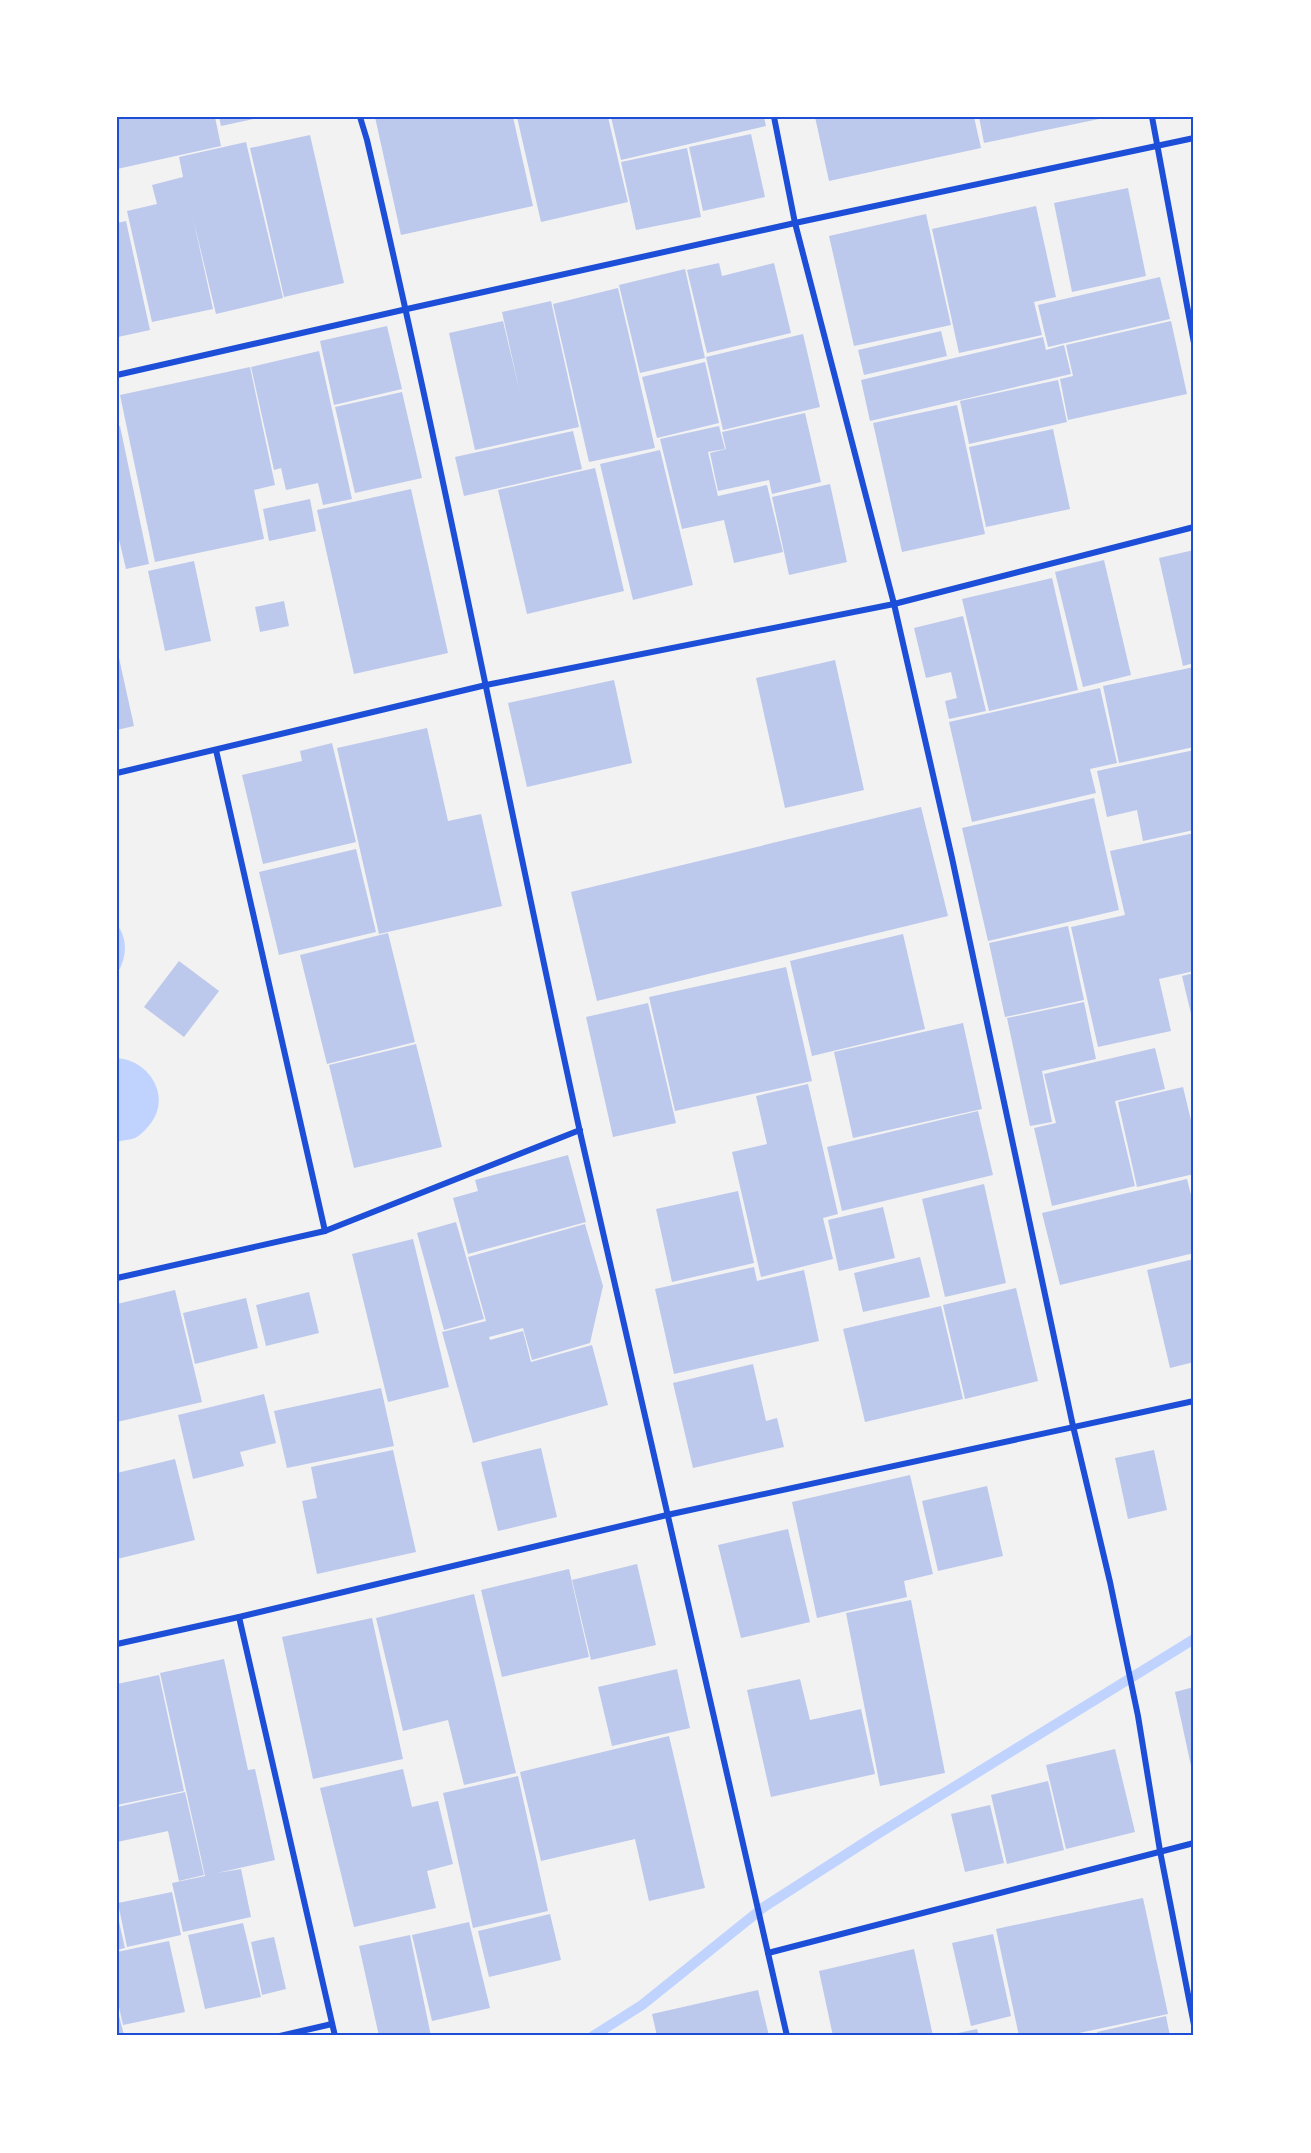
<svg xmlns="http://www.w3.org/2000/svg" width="1311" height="2153" font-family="'Noto Sans',sans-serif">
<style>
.water{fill:#bfd3fe}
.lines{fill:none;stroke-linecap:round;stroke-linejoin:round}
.stream{stroke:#bfd3fe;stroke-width:10}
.building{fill:#bdc9ec}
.minor{stroke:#1d4ed8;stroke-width:6}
.neatline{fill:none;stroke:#1d4ed8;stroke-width:2}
</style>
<rect width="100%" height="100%" fill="#f2f2f2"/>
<g class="water">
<path d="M117,925C128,938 127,959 117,973Z"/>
<path d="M117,1058C153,1061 174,1102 146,1129C143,1132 139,1136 135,1138C130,1140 123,1140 117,1142Z"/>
</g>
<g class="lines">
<path class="stream" d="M593,2036L642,2005L764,1907L876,1835L1194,1639"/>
</g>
<g class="building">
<path d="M117,117H215L221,146L117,169Z"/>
<path d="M219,117H258V118L221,126Z"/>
<path d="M375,117H513L533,206L401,235Z"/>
<path d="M517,117H608L628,202L541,222Z"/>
<path d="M611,117H764L766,126L621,160Z"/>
<path d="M815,117H974L981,148L829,181Z"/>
<path d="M979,117H1104V118L984,143Z"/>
<path d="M751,134L765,197L703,211L689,147Z"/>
<path d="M310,135L344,283L284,297L250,148Z"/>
<path d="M246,142L283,298L216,314L193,218L213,309L152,322L127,211L157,204L152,185L183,177L179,157Z"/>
<path d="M687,148L701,217L636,230L621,162Z"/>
<path d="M1128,188L1146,276L1072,292L1054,203Z"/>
<path d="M1036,206L1056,297L1034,302L1042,335L959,353L932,229Z"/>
<path d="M926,214L951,325L854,346L829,236Z"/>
<path d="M126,221L150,330L118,337L117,223Z"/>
<path d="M719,263L722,276L774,263L791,333L707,353L687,270Z"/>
<path d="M685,269L705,358L640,373L619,285Z"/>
<path d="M1160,277L1170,319L1048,347L1038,305Z"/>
<path d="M618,288L655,448L589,462L553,304Z"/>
<path d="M551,301L579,427L475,450L449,333L503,321L520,393L502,312Z"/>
<path d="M1171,321L1187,394L1068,420L1060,379L1073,376L1066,345Z"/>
<path d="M387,326L402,389L334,405L320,341Z"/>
<path d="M941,331L947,356L864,375L858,350Z"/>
<path d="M803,334L820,407L723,430L706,357Z"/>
<path d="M1043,337L1046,350L1064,345L1071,374L870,421L861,380Z"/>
<path d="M319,351L352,499L323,505L318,483L286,490L281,468L274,470L251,367Z"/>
<path d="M705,362L719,423L657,438L642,377Z"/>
<path d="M250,367L275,485L254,490L264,539L155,562L120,395Z"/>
<path d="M1058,380L1067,422L969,444L960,401Z"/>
<path d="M402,392L422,478L355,493L335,407Z"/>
<path d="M957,405L985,534L902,552L873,423Z"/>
<path d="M805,413L821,482L772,494L769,480L718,491L710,453L726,449L722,432Z"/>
<path d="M120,426L149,564L126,569L117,531V427Z"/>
<path d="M719,426L725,449L708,452L718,496L767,485L783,552L734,563L724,520L682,529L660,439Z"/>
<path d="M1053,429L1070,509L986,527L969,447Z"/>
<path d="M573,431L582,469L464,496L455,457Z"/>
<path d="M660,450L693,585L633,600L600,464Z"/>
<path d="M595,468L624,591L527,614L498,490Z"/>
<path d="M830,484L847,562L789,575L772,497Z"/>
<path d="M411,489L448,653L354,674L317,510Z"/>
<path d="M310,499L316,531L269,541L263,509Z"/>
<path d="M1194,550V663L1183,666L1159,558Z"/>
<path d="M1104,560L1131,675L1083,687L1055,572Z"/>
<path d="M194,561L211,641L165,651L148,571Z"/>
<path d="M1052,578L1078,690L989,711L962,599Z"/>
<path d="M284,601L289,626L260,632L255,607Z"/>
<path d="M963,616L986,711L949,719L945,701L957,698L951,672L926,678L914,628Z"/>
<path d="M117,649L134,726L117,730Z"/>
<path d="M835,660L864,790L785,808L756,678Z"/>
<path d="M1194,667V747L1119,763L1103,686Z"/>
<path d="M614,680L632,763L527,787L508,703Z"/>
<path d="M1100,688L1117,763L1090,769L1096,793L972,822L949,722Z"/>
<path d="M427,728L448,821L481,814L502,906L379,934L337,748Z"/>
<path d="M332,743L356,842L263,864L242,775L302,761L300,751Z"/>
<path d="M1194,750V830L1143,841L1137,810L1107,817L1097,771Z"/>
<path d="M1094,798L1119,910L988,941L962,828Z"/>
<path d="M921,807L948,916L597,1001L571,892Z"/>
<path d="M1194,833V971L1159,979L1171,1031L1098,1047L1071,927L1125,915L1110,851Z"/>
<path d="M356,849L376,932L279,955L259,872Z"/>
<path d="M1068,926L1084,1000L1005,1017L989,943Z"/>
<path d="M388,933L415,1042L327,1064L300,955Z"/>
<path d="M903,934L925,1029L812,1056L790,961Z"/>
<path d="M179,961L219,991L184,1037L144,1007Z"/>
<path d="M786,967L812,1081L675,1111L649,997Z"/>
<path d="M1194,973V1022H1193L1182,976Z"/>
<path d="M1084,1002L1096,1059L1042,1071L1052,1122L1030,1126L1007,1018Z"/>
<path d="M648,1003L676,1123L613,1137L586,1017Z"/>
<path d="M963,1023L982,1109L853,1138L834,1052Z"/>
<path d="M416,1044L442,1147L354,1168L329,1065Z"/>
<path d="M1155,1048L1165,1089L1115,1101L1135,1186L1052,1206L1034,1128L1056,1123L1044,1074Z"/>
<path d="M808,1084L838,1214L823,1218L833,1259L761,1277L732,1152L767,1144L756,1096Z"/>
<path d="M1183,1087L1194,1133V1174L1137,1187L1118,1102Z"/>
<path d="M978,1111L993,1175L842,1211L827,1147Z"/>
<path d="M568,1155L586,1222L468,1254L453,1198L478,1191L475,1180Z"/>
<path d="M1187,1179L1194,1207V1253L1060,1285L1042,1213Z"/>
<path d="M984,1184L1006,1283L945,1297L922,1199Z"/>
<path d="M738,1191L754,1263L672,1282L656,1209Z"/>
<path d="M883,1207L895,1258L839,1271L828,1220Z"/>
<path d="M456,1222L484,1319L444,1330L417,1233Z"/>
<path d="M585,1224L603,1286L590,1343L532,1360L523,1328L489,1337L490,1340L523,1331L531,1362L592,1345L608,1405L473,1443L442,1332L486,1321L468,1257Z"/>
<path d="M413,1239L449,1387L388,1402L352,1254Z"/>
<path d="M920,1257L930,1297L863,1312L854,1273Z"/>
<path d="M1194,1259V1362L1170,1368L1147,1270Z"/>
<path d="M754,1267L757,1281L804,1270L819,1341L674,1374L655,1289Z"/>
<path d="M1016,1288L1038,1381L965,1399L943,1305Z"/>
<path d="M175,1290L202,1402L117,1422V1304Z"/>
<path d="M309,1292L319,1333L266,1346L256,1305Z"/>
<path d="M246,1298L258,1348L195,1364L183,1313Z"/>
<path d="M941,1306L963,1399L865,1422L843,1329Z"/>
<path d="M753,1364L766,1421L777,1418L784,1447L693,1468L673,1383Z"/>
<path d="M381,1388L394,1446L287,1468L274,1411Z"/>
<path d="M264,1394L276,1443L240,1452L244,1466L193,1479L178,1415Z"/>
<path d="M541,1448L557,1517L498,1531L481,1462Z"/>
<path d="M393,1450L416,1552L317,1574L302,1501L317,1498L311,1467Z"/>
<path d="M1154,1450L1167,1510L1128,1519L1115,1458Z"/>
<path d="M175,1459L195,1540L117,1559V1473Z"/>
<path d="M910,1475L933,1574L904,1581L907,1597L817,1618L792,1502Z"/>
<path d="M987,1486L1003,1556L938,1571L922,1501Z"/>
<path d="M788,1529L810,1622L741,1638L718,1545Z"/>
<path d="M637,1564L656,1645L591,1660L572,1580Z"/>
<path d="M569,1569L589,1657L502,1677L481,1590Z"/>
<path d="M474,1594L516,1773L464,1785L448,1720L403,1731L376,1618Z"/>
<path d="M911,1600L945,1773L880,1786L846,1613Z"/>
<path d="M372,1618L403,1759L313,1779L282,1637Z"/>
<path d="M224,1659L248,1770L255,1769L275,1860L217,1873L241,1869L251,1917L183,1932L172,1883L205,1876L160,1673Z"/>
<path d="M677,1669L690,1728L612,1746L598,1687Z"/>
<path d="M159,1675L184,1791L117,1805V1684Z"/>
<path d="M800,1679L810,1720L861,1709L875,1774L771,1797L747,1690Z"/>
<path d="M1194,1687V1775H1193L1175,1692Z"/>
<path d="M669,1736L705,1888L649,1901L635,1839L541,1861L520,1772Z"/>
<path d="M1115,1749L1135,1832L1066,1849L1046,1765Z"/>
<path d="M403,1769L412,1807L438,1801L453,1864L427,1871L436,1908L354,1927L320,1788Z"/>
<path d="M518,1776L548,1911L473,1928L443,1793Z"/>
<path d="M1048,1781L1064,1850L1007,1864L991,1795Z"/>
<path d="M185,1792L204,1875L179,1881L168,1831L117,1842V1807Z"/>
<path d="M990,1805L1004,1863L965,1872L951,1814Z"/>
<path d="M172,1892L181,1935L127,1947L118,1903Z"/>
<path d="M1143,1898L1168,2014L1065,2036H1019L996,1929Z"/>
<path d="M117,1913L125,1948L117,1950Z"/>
<path d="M550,1914L561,1960L489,1977L478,1931Z"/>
<path d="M469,1922L490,2008L432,2021L412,1935Z"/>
<path d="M243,1923L261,1997L205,2009L188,1935Z"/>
<path d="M993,1934L1011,2016L971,2026L952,1943Z"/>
<path d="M410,1935L431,2036H379L359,1946Z"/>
<path d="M274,1937L286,1989L262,1995L251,1942Z"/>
<path d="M169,1941L185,2012L123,2025L117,1998V1952Z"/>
<path d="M914,1949L933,2036H833L819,1971Z"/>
<path d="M758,1990L769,2036H657L652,2014Z"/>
<path d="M117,2008L124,2035L119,2036H117Z"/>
<path d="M1166,2016L1170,2036H1098L1097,2032Z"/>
<path d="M977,2029L979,2036H949V2035Z"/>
</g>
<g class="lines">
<g class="minor">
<path d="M360,117L367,140C444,470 508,802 580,1132C647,1434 717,1735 787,2036"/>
<path d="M774,117L795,223L894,604L952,858L1073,1426L1110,1582L1138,1716L1160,1851L1194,2025"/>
<path d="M1152,117L1194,343"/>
<path d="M117,375L407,309L795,223L1194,138"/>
<path d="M216,750L325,1231"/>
<path d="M117,773L486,685L894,604L1194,527"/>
<path d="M117,1278L325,1231L580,1130"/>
<path d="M239,1617L335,2036"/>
<path d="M117,1644L239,1617L667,1515L1194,1401"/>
<path d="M768,1953L1194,1843"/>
<path d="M280,2036L332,2024"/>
</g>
</g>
<rect width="1311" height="2153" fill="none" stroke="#ffffff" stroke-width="237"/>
<rect x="118" y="118" width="1074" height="1916" class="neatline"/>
</svg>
